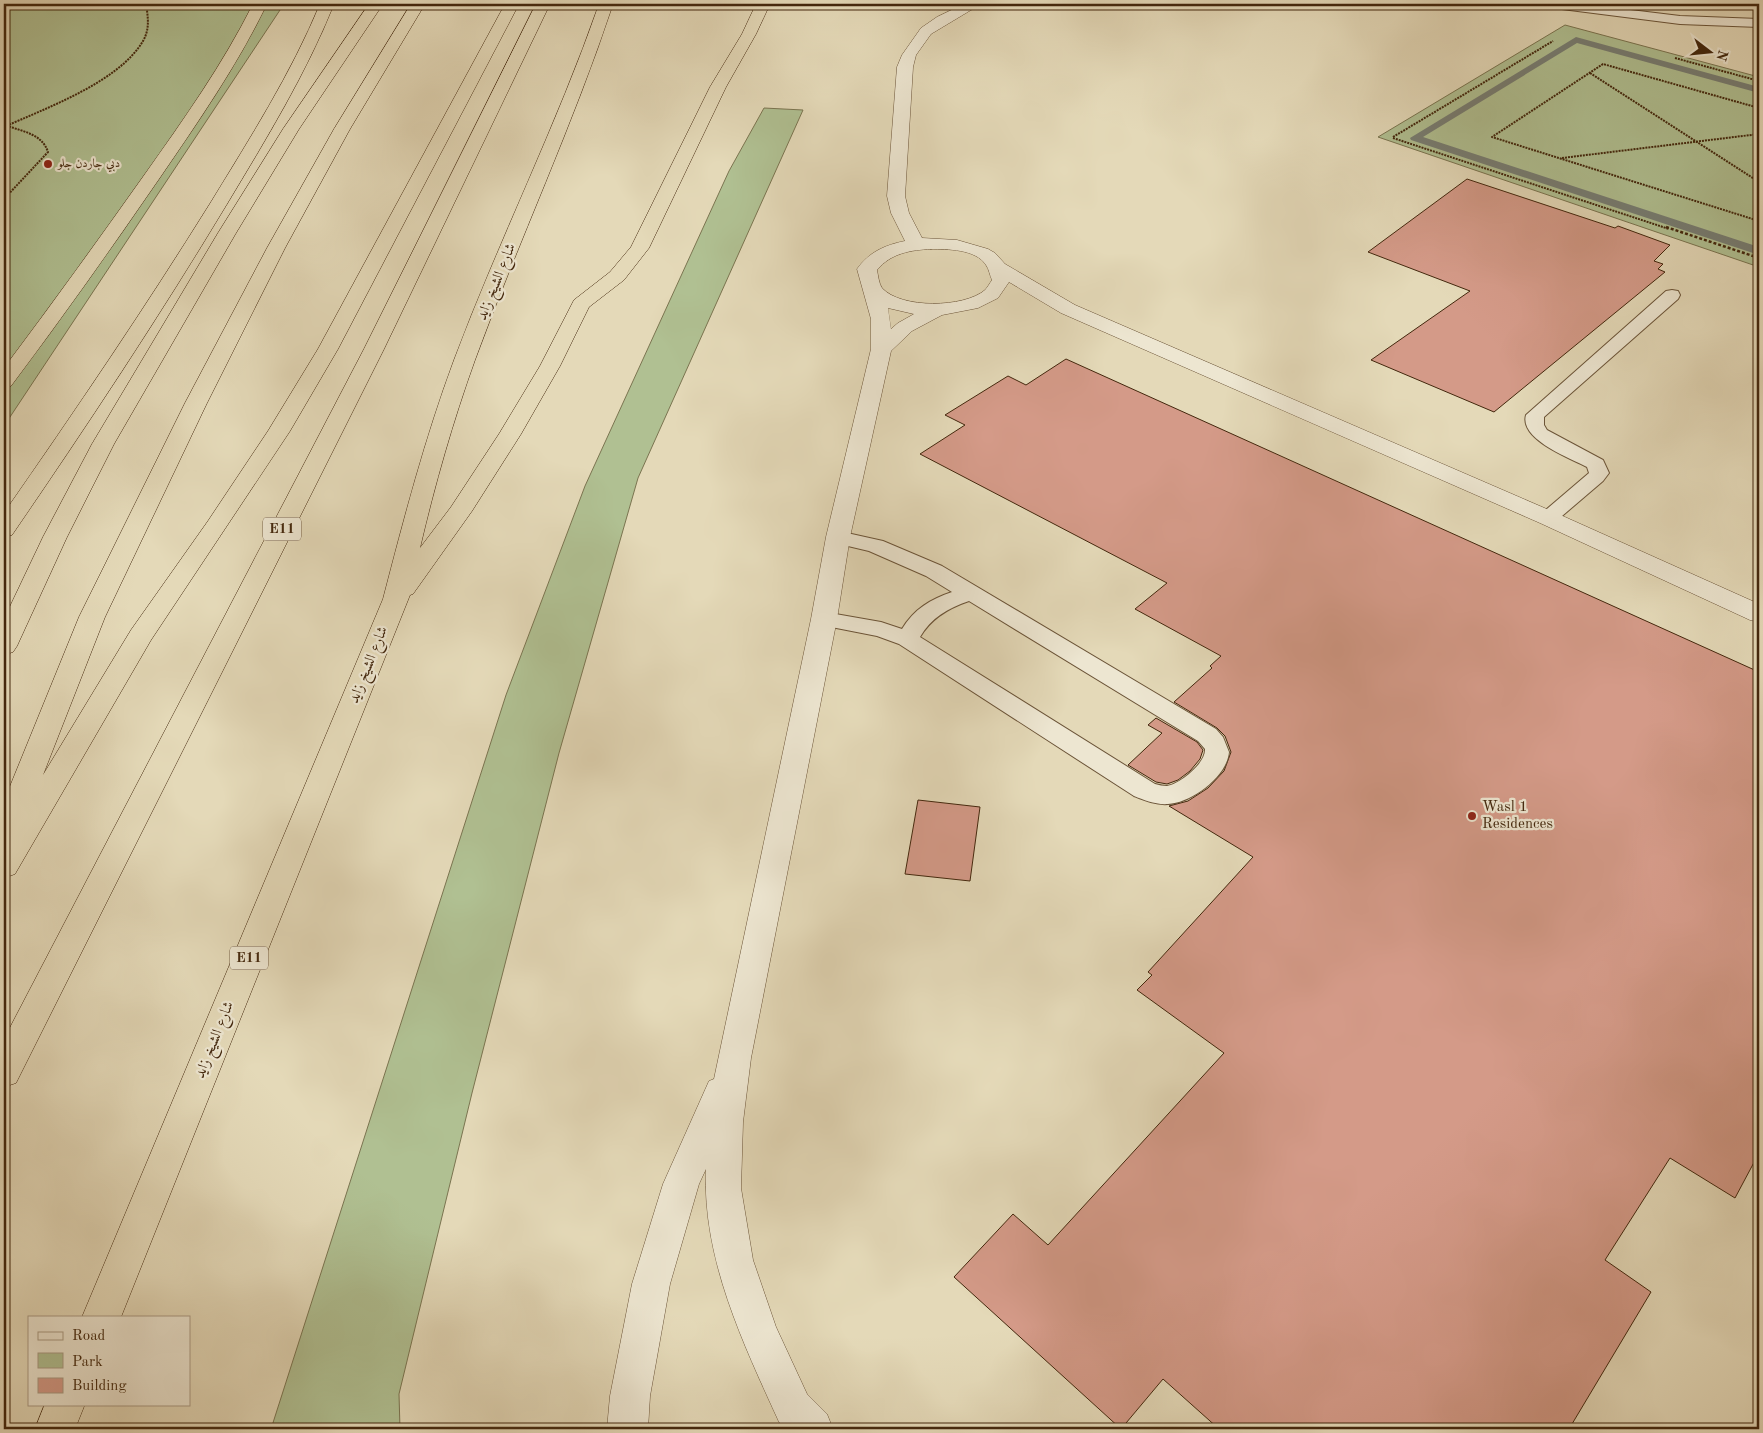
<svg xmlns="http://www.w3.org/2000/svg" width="1763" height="1433" font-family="'Old Standard TT',Amiri,serif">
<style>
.green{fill:#b0c092;stroke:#7a7450}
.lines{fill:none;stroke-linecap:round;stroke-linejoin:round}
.stream{fill:#777e74;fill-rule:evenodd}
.building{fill:#d49a88;stroke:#43270d}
.lane-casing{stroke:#6b5438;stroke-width:2}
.street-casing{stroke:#6b5438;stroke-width:1}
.highway-casing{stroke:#43270d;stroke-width:1}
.path-far1{stroke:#43270d;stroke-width:2;stroke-dasharray:2 1;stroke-linecap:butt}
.path{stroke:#43270d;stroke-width:2.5;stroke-dasharray:3 2;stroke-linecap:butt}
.lane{fill:#ede6d1;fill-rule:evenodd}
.street{fill:#ede6d1;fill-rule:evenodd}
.highway{fill:#e4d9b8;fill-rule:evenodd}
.poi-dot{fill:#8f2418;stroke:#ede6d1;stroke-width:2}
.labels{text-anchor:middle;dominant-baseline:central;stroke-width:4.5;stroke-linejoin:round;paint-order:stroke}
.far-poi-label{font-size:12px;fill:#43270d;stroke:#ede6d1;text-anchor:start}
.shield{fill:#ede6d1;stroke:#766048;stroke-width:1}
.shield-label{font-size:14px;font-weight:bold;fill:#43270d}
.street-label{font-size:15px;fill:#43270d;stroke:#ede6d1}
.poi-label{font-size:15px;fill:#43270d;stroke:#ede6d1;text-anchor:start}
</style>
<rect width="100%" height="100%" fill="#e4d9b8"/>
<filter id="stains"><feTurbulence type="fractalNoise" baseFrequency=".004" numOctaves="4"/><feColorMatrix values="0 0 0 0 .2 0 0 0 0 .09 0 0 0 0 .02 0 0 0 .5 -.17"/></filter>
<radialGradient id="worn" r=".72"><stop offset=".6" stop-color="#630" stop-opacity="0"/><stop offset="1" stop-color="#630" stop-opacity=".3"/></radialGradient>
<g class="green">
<path d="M4,4H284L4,426Z"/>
<path d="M1565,25L1759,77V267L1378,137Z"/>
<path d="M764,108L803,110L638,478L559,753L472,1093L399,1394L400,1429H271L506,695L585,486L729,171Z"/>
</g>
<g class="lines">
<path class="stream" d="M1576,37L1759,87V93L1577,43L1423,137L1759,247V255L1411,140L1410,138Z"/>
</g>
<g class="building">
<path d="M1467,179L1615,228L1618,226L1670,245L1654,261L1663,264L1658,269L1665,272L1494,412L1371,360L1470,291L1368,252Z"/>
<path d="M1066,359L1759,672V1153L1735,1198L1670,1158L1605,1260L1651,1292L1569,1429H1219L1163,1379L1121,1429L954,1277L1013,1214L1048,1245L1224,1053L1137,990L1152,975L1148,972L1253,857L1169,806L1188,801L1208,788L1224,771L1231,752L1225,736L1217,728L1174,702L1212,668L1210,666L1221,656L1135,609L1167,583L920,454L965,425L945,415L1008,376L1026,385Z"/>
<path d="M1156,718L1197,742L1203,750L1200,759L1190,771L1178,780L1167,784L1156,782L1128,765L1162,733L1148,725Z"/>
<path d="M918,800L980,807L970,881L905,874Z"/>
</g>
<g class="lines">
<defs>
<g id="lane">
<path d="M1548,4H1581L1680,16L1759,19V27L1680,24L1554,8Z"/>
<path d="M1672,290L1678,291L1680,295L1678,299L1544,417V425L1547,430L1603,460L1609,473L1603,481L1555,522L1548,524L1541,522L1538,518L1541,514L1589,473L1587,467C1569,458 1519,439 1526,415L1666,291Z"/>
<path d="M838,531L883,541L942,566L1216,729L1223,737L1229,752C1227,777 1191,803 1168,804C1156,805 1144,800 1134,796L899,644L877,636L816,624L813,619L816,614L824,612L881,622L902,629C914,609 931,599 952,592L926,576L869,551L831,542L828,537L831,532ZM969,601L1198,741L1205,749C1206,763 1180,784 1167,786C1163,786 1159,785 1155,784L920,637C931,618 948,608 969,601Z"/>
</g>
<path id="street" d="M964,4H981L931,34L916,55L913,67L905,196L909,213L922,238L957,240L988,249L995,253L1005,264L1075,305L1556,513L1759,604V622L1750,620L1540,523L1061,313L1009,282L998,298L978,308L942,315L912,331L891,351L850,537L837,619L751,1058L743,1122L741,1188L753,1260L776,1327L807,1394L827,1414L833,1429H785L779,1422C743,1343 702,1258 706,1169L699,1184L670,1284L650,1396L648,1429H607L610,1396L632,1284L663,1184L709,1081L714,1079L811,619L826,537L871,349V319L857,269C869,252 885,245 905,241L891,213L887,196L897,67L902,55L921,28L937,17ZM931,249C947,249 976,249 986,265C989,269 990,276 992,280C990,283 987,288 985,290C964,308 901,309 882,288C879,284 878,275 877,270C891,253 911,250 931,249ZM888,308L914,314L898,323L891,329Z"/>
<g id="highway">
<path d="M253,4H267C237,66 198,122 159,179C111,249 62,318 11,386L4,388V368C52,304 99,239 145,174C184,119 223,64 253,4Z"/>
<path d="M320,4H334C306,74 266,139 227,204C159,317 86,427 12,535L4,537V513C75,411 145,308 211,202C250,138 291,74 320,4Z"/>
<path d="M369,4H383L299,129L236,233L114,444L67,537L17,646L13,652L4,655V619L43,537L92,444L218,233L283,129Z"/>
<path d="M411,4H425L350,129L285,248L207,403L105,617L43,775L131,630L208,521L268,431L318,349L505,4H519L338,349L290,431L151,640L15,874L4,878V801L79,617L185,403L267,248L334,129Z"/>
<path d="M536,4H550L384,349L16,1083L4,1087V1039L364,349Z"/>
<path d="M599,4H613C573,125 519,240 475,360C453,421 435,484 420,548L451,507L499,434L540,366L574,300L610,272L631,247L710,87L742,34L756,4H770L756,34L726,87L649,248L624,280L589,307L560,366L521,434L472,511L413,594L410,595L121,1317H82L383,599C404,518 425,438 454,360C499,240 557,125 599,4Z"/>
<path d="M45,1404H85L75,1429H35Z"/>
</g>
</defs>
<use href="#lane" class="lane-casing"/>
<use href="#street" class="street-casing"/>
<use href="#highway" class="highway-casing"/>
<g class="path-far1">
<path d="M1675,58L1759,81"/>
<path d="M1590,73L1759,182"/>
<path d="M1759,108L1603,64L1492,137L1759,221"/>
<path d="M4,127C46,108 119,82 143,41C150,29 148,17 146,4"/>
<path d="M1393,137L1553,41"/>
<path d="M1393,138L1669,229"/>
<path d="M1562,158L1759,134"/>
<path d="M4,199L48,152C42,134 24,132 8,126"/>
</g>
<path class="path" d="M1666,227L1759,258"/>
<use href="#lane" class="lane"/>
<use href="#street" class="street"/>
<use href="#highway" class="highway"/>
</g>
<g class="poi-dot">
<circle cx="48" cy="164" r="5"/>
<circle cx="1472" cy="816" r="5"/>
</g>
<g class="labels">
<g class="far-poi-label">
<text x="58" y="164">دبي جاردن جلو</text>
</g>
<g class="shield">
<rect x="263" y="517.5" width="38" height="23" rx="4"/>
<rect x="230" y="946.5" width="38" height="23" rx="4"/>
</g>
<g class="shield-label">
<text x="282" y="529">E11</text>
<text x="249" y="958">E11</text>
</g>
<g class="street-label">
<text transform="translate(497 282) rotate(-68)">شارع الشيخ زايد</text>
<text transform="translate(369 665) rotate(-68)">شارع الشيخ زايد</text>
<text transform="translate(215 1040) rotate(-68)">شارع الشيخ زايد</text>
</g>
<g class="poi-label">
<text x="1482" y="807">Wasl 1<tspan x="1482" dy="17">Residences</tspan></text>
</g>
</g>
<rect width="1763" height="1433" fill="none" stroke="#e4d9b8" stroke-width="20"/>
<rect x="5" y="5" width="1753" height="1423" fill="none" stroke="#43270d" stroke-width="2.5"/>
<rect x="10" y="10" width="1743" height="1413" fill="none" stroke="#43270d"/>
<rect x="28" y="1316" width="162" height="90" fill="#ede6d1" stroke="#a99a83"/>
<rect x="38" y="1332" width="25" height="8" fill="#ede6d1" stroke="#a99a83"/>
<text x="72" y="1340" font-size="15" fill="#43270d">Road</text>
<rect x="38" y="1353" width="25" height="15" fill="#b0c092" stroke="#a99a83"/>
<text x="72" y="1366" font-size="15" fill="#43270d">Park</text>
<rect x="38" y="1378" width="25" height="15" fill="#d49a88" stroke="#a99a83"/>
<text x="72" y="1390" font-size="15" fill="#43270d">Building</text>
<g transform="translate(1710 52) rotate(106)" stroke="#ede6d1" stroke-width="4" paint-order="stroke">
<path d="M0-4L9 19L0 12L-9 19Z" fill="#43270d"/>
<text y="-8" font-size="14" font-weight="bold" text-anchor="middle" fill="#43270d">N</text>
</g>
<rect width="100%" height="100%" filter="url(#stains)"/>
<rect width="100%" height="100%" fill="url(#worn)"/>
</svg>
